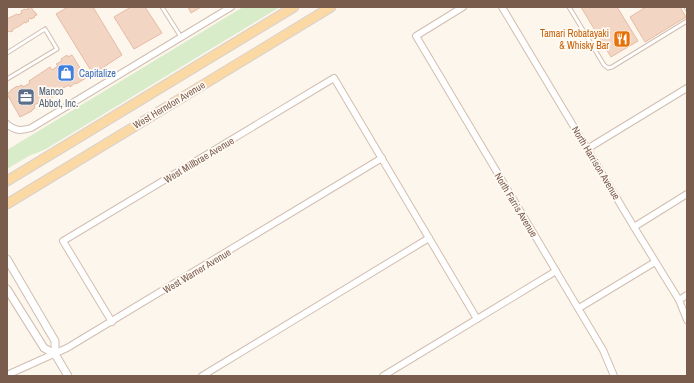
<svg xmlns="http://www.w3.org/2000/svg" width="694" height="383" font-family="'Archivo Narrow',sans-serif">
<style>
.green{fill:#d8ecc9}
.building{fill:#f3d5c3;stroke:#e6bba3}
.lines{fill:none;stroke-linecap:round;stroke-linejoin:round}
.service-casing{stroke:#d1beb0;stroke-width:5}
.minor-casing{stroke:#d1beb0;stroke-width:8}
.tertiary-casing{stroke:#d1beb0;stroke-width:9}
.primary-casing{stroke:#dad1cd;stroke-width:11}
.service{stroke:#fff;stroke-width:3}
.minor{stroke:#fff;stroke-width:6}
.tertiary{stroke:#fff;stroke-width:7}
.primary{stroke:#fbd9a5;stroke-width:9}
.labels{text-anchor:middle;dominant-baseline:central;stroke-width:3.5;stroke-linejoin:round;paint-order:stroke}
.food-label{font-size:10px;fill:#c56008;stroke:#fffaf3;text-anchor:end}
.shop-label{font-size:10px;fill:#366cbe;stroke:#fffaf3;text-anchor:start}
.service-label{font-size:10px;fill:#4e5e75;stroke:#fffaf3;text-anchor:start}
.street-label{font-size:10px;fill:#7a5c4d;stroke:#fffaf3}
</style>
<rect width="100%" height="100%" fill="#fdf6ec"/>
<path class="green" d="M243,7H280L46,149L29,156L7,169V150Z"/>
<g class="building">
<path d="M31,7L34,12H35L37,15L34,16L35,17L31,19L30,18L28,20L29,21L25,23V22L18,27H17L12,30L13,31L10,32L9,31L7,33V22L8,21L7,19L17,14L18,15L22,13L21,11L25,9L26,10L28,9V8Z"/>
<path d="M68,7H93L122,55L93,74L56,14Z"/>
<path d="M131,7H145L162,33L134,49L114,17Z"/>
<path d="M188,7H201L191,13Z"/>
<path d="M581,7H617L638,41L611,57Z"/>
<path d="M646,7H680L686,17L645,42L630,17Z"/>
<path d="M67,55L68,57L72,55L86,78L76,84L75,83L70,87L69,85L63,88L64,90L43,103L42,101L34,105L35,108L32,110V111L20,117L7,94L11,91V90L17,86V87L22,85L23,87L30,83L29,81L50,67L52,70L58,66L56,64L62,61L61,59Z"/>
</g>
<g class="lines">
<defs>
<g id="service">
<path d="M162,7L181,37"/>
<path d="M569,7L604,65L608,68L612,67L687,21"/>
<path d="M686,7L687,9"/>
<path d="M7,53L45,29L57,49L7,79"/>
</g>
<g id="minor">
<path d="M463,7L416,36L603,350L614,376"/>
<path d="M502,7L634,227L679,300L687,320"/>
<path d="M7,124C15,131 21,131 31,128L231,7"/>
<path d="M587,149L687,88"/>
<path d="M634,227L687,194"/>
<path d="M679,300L687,295"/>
<path d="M579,308L655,262"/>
<path d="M112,322L63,241L334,78L477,319"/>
<path d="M7,375L67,348L382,158"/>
<path d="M202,376L429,238"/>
<path d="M383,376L556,271"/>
</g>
<g id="tertiary">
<path d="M7,259L55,341V354"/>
<path d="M7,289L44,348L55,354L68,376"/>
</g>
<g id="primary">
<path d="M7,181L294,7"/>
<path d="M7,204L331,7"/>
</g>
</defs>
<use href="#service" class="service-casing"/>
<use href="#minor" class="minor-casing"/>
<use href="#tertiary" class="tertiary-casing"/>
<use href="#primary" class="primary-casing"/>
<use href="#service" class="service"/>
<use href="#minor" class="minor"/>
<use href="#tertiary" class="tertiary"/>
<use href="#primary" class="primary"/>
</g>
<defs>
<symbol id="restaurant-square" viewBox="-11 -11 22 22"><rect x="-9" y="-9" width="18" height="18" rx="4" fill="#e8710a" stroke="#fffaf3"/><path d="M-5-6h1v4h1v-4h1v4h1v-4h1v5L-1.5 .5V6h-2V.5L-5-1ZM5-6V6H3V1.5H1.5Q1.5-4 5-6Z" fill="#fff"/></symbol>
<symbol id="shop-square" viewBox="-11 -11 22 22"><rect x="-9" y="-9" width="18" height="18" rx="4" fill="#3f7fe0" stroke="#fffaf3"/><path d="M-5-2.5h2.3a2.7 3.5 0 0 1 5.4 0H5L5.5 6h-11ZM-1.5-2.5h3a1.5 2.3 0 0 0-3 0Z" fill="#fff"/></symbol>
<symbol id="office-square" viewBox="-11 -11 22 22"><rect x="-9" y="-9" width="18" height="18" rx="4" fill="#5c6f8a" stroke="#fffaf3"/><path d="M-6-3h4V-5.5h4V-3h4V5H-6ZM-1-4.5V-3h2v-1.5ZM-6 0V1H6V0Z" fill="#fff"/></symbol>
</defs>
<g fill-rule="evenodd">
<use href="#restaurant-square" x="612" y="29" width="20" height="20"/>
<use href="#shop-square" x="56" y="63" width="20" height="20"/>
<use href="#office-square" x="16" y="87" width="20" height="20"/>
</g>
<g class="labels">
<g class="food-label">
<text x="609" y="33">Tamari Robatayaki<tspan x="609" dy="12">&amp; Whisky Bar</tspan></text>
</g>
<g class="shop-label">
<text x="79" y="73">Capitalize</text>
</g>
<g class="service-label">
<text x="39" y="91">Manco<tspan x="39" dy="12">Abbot, Inc.</tspan></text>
</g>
<g class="street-label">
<text transform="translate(169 105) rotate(-31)">West Herndon Avenue</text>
<text transform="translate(199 160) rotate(-31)">West Millbrae Avenue</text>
<text transform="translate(596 163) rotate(59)">North Harrison Avenue</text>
<text transform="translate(516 205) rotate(59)">North Farris Avenue</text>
<text transform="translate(197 271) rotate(-31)">West Warner Avenue</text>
</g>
</g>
<rect width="694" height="383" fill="none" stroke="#7a5c4d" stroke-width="16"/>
</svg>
